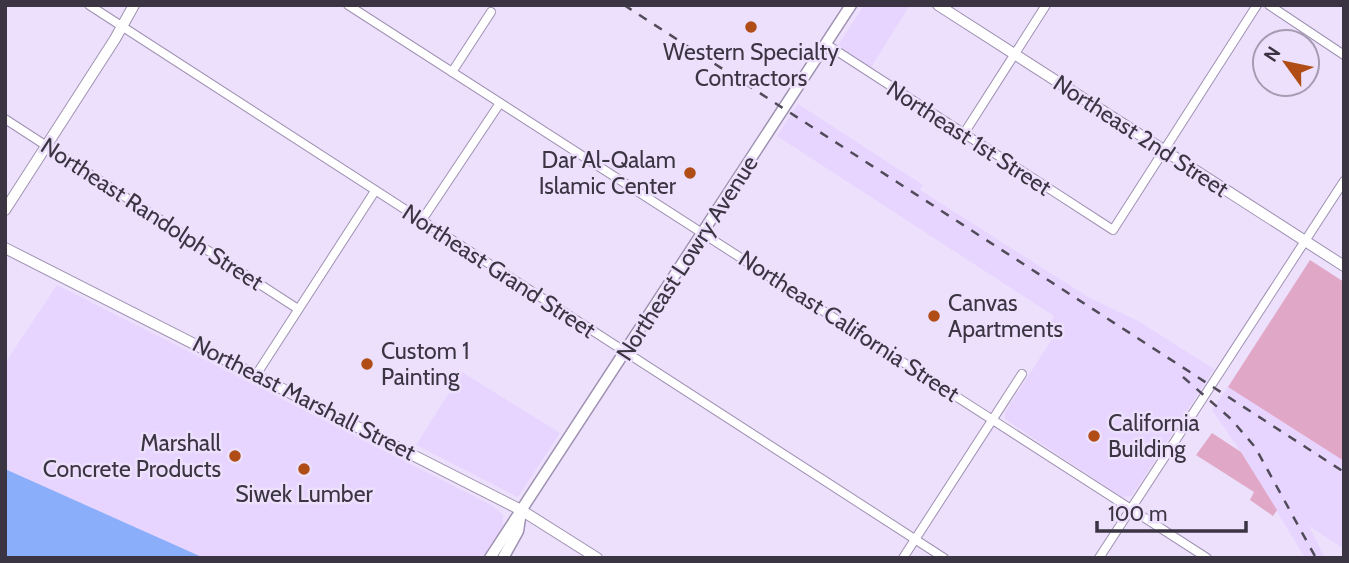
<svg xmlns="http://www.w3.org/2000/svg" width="1349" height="563" font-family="Cabin,sans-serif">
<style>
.built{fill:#e7d5ff}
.green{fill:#e1a7c7}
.water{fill:#8aaef9}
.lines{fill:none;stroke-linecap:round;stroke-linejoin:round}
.minor-casing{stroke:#9f91b2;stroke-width:10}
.tertiary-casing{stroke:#9f91b2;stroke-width:12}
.secondary-casing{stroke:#9f91b2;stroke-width:13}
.minor{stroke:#fff;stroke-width:8}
.tertiary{stroke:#fff;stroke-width:10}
.secondary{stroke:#fff;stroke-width:10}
.rail{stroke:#504a59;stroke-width:2.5;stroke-dasharray:9 9;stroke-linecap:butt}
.poi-dot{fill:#b04d16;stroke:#ece0fc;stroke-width:2.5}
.labels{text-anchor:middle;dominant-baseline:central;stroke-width:5;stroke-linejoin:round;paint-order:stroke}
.poi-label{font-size:23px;fill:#3b3543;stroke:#ece0fc;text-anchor:start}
.street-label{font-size:23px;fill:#3b3543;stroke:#ece0fc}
</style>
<rect width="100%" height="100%" fill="#ece0fc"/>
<g class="built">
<path d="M864,5H910L868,72L835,50Z"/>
<path d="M798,104L923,185L920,190L1088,297L1138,321L1214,369L1132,496L1121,497L1005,419V412L1059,328L1051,322L1054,316L777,136Z"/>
<path d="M57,285L493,506L503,515V526L484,558H204L5,469V363Z"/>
<path d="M462,372L560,433L518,497L416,445Z"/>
<path d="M1228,387L1344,461V549L1309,526L1325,558H1305L1243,455L1212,410Z"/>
</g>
<g class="green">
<path d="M1310,260L1344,282V461L1228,387Z"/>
<path d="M1212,433L1241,452L1277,510L1273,516L1250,500L1254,492L1196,455Z"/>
</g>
<path class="water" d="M5,469L204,558H5Z"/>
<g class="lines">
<defs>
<g id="minor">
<path d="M89,5L944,558"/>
<path d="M348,5L1207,558"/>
<path d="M1269,5L1344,55"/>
<path d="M826,44L1113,230L1257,5"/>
<path d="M452,72L491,12"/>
<path d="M5,119L298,309"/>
<path d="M963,135L1046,5"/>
<path d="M422,220L500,103"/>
<path d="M256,375L375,191"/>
<path d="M903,558L1022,374"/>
<path d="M1099,558L1344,181"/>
</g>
<g id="tertiary">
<path d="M938,5L1344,266"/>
<path d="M5,210L115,39L134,5"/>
<path d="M5,248L521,510L597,558"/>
</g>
<g id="secondary">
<path d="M490,558L851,5"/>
<path d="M503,558L518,531L521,512"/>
</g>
</defs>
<use href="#minor" class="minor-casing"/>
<use href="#tertiary" class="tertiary-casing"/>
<use href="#secondary" class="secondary-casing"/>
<use href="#minor" class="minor"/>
<use href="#tertiary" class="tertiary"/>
<use href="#secondary" class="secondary"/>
<g class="rail">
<path d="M624,5L1344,472"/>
<path d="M1183,377L1231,419L1255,447L1316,558"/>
</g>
</g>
<g class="poi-dot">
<circle cx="751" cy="27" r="7"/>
<circle cx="690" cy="173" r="7"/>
<circle cx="934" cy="316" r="7"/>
<circle cx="367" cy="364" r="7"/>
<circle cx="1094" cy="436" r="7"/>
<circle cx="235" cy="456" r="7"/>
<circle cx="304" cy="469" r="7"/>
</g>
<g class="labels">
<g class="poi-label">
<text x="751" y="52" text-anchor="middle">Western Specialty<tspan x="751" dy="26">Contractors</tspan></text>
<text x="676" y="160" text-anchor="end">Dar Al-Qalam<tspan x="676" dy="26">Islamic Center</tspan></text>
<text x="948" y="303">Canvas<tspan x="948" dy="26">Apartments</tspan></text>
<text x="381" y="351">Custom 1<tspan x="381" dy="26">Painting</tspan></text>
<text x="1108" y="423">California<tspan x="1108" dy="26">Building</tspan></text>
<text x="221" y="443" text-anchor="end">Marshall<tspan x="221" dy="26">Concrete Products</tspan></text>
<text x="304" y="494" text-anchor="middle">Siwek Lumber</text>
</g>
<g class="street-label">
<text transform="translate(1141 136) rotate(33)">Northeast 2nd Street</text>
<text transform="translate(969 138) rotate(33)">Northeast 1st Street</text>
<text transform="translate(152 214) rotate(33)">Northeast Randolph Street</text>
<text transform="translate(687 258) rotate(-57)">Northeast Lowry Avenue</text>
<text transform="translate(499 271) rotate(33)">Northeast Grand Street</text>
<text transform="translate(849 326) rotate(33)">Northeast California Street</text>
<text transform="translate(304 398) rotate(27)">Northeast Marshall Street</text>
</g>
</g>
<rect width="1349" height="563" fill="none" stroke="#3b3543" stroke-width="14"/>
<g transform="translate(1286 63) rotate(303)"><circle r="33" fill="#ece0fc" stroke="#a59cb2" stroke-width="2"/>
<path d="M0-5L12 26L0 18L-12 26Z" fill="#b04d16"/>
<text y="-10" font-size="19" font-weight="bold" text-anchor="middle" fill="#3b3543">N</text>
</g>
<path d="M1097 521v10h149v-10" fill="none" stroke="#3b3543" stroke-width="3.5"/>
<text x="1108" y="521" font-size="21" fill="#3b3543" stroke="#ece0fc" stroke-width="5" paint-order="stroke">100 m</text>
</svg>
